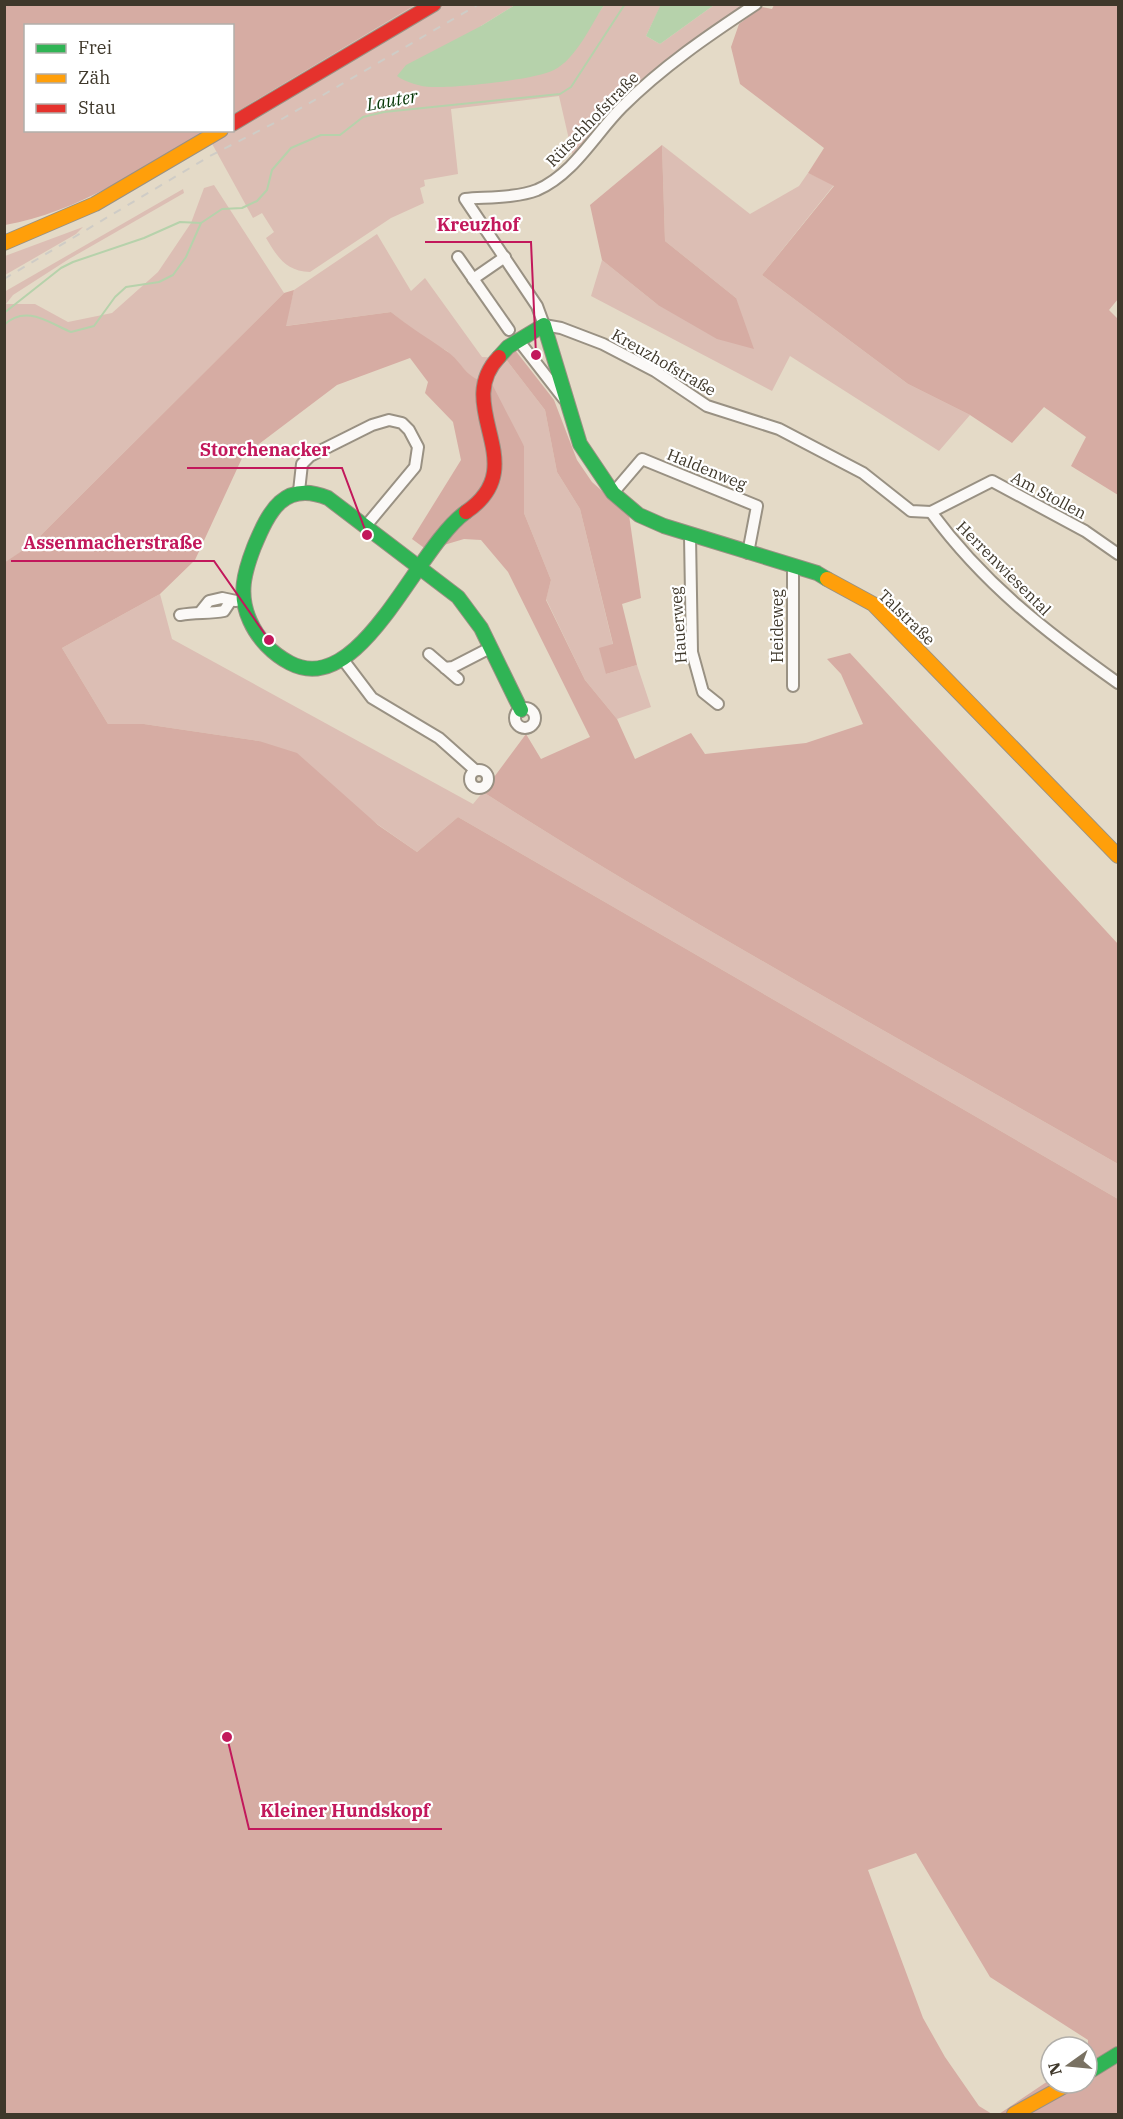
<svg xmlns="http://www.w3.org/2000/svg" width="1123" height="2119" font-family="'IBM Plex Serif',serif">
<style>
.green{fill:#dcbeb4}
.forest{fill:#d6aca3}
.water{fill:#b6d2ab}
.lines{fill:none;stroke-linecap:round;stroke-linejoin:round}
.stream{stroke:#b6d2ab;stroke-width:2}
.street-casing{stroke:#999183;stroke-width:14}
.fast-casing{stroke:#999183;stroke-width:16}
.slow-casing{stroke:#999183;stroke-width:16}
.jam-casing{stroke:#999183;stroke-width:16}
.street{stroke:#fbf9f7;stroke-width:10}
.fast{stroke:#30b455;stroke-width:14}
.slow{stroke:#ff9f0a;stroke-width:14}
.jam{stroke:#e5322d;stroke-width:14}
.rail{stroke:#cfccc6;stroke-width:2;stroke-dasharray:8 8;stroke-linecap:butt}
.labels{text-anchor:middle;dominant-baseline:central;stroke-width:4.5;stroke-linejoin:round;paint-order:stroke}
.street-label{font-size:16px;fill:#3f382b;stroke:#fff}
.water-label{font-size:18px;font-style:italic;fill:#083808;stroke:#fff}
.leader{fill:none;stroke:#c2185b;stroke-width:2}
.callout-dot{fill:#c2185b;stroke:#fff;stroke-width:2}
.callout-label{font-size:18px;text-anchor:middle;font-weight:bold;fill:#c2185b;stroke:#fff;stroke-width:4.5;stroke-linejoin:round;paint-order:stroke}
</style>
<rect width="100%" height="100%" fill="#e4dac7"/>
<g class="green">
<path d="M415,5H515L481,26L572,53L604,5H661L646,36L660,44L714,5H751L672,56L631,90L573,157L559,96L451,109L458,174L424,180L425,186L420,188L424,203L391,218L310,272C286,271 278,258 266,238L274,232L262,213L253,218L205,131L232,130L233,114Z"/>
<path d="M662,145L750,214L799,186L808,173L834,185L762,275L908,384L970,415L939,451L790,356L772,391L591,296L602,260L658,305L736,298L665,241Z"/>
<path d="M214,185L284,293L32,544L5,563L4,292L183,189L184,193L69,259L13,295L6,304H35L68,322L112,313L158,272L191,223L204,188Z"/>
<path d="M83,227L76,234L5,275V256Z"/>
<path d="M377,234L411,291L425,278L482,357L505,358L545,410L557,472L580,509L613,645L606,674L637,665L651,707L617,719L585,680L546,599L551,580L524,513V446L475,381L447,351L422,337L391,312L285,326L294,290Z"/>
<path d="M160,594L172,639L473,804L483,792C689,924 906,1042 1118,1164V1199L458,817L417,852L259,741L144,724H108L62,648Z"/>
</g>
<g class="forest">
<path d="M5,4H415V5L233,114L232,26H26V130L206,131C142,168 79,212 5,225Z"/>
<path d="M774,5H1118V299L1109,310L1118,319V495L1071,466L1086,437L1044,407L1012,443L970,415L908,384L762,275L834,186L808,173L824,148L740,84L731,47L739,24L762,7L772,9Z"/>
<path d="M662,145L665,241L736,298L754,349L717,339L658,305L602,260L590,205Z"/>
<path d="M294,290L286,326L391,312C408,326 426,337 445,350C466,364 462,378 492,384L524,446V513L551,580L546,600L585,680L617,719L635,759L691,733L705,754L806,743L863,724L841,674L827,659L850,653L1118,944V1164C906,1042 689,924 483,792L526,734L541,759L590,737L508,572L481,540L464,539L427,550L412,539L461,460L453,422L425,393L428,382L410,358L337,385L243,456L195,560L160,594L62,648L108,724H144L259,741L297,753L378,825L417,852L458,817L1118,1199V2114H999L1051,2079V2083H1087L1088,2040L990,1977L916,1853L868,1870L923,2018L945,2057L979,2106L992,2114H5L4,563L32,544L284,293Z"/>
<path d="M515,350L554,400L577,460L592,482L629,515L641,598L622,604L637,665L606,674L599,648L613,644L580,509L557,472L545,410L505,358Z"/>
</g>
<g class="water">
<path d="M661,4H714V5L660,44L646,36Z"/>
<path d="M515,5H604C591,25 576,59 554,70C534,80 455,88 432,87C421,87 405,82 397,76L406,65L481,26Z"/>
</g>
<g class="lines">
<g class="stream">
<path d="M4,313L61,268L73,262L144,238L180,222L201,223"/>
<path d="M4,325C26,304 49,323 71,332L94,326L115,297L126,287L159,282L173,275L186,257L201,223L222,209L242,208L257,201L267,190L272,170L291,148L321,135H340L363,117L384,112L560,94L571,87L625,4"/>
</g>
<defs>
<g id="street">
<path d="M756,4C709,35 662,67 622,107C595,134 574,174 537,190C516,198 488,197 465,199L537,306L544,325L561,328L603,344L655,371L707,406L779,429L863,473L911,511L931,512L992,481L1085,531L1118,554"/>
<path d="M458,257L509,330"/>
<path d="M473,279L505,257"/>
<path d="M519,341L564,399"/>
<path d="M299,491L302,464L310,456L372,425L389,420L402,423L409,430L418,447L415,467L365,527"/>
<path d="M613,493L642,459L757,506L748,553"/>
<path d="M931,512C984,584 1046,632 1118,683"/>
<path d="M690,536L692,652L703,692L718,704"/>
<path d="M201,611L209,601L222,598L236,601"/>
<path d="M180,615C196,612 209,614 224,611L230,602"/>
<path d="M429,654L458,679"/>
<path d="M344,661L372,698L439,738L475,770"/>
<path d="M445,668L453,667L490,648"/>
<path d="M793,686V566"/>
<circle cx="525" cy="718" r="10"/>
<circle cx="479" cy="779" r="9"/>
</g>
<g id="fast">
<path d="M499,357L508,347L544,325L580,444L613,493L639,515L664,526L817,573L827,579"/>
<path d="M466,512C416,547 361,700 290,663C273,654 258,639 250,621C238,595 244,573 254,547C269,511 284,480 328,498L458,597L481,628L521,710"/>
<path d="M1087,2073L1118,2054"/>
</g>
<g id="slow">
<path d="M4,243L95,204L221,130"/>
<path d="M827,579L873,604L1118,856"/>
<path d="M1014,2114L1070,2083"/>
</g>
<g id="jam">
<path d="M232,124L434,4"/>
<path d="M466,512C535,465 451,407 499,357"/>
</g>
</defs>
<use href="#street" class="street-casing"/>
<use href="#fast" class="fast-casing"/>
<use href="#slow" class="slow-casing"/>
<use href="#jam" class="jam-casing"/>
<use href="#street" class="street"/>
<use href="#fast" class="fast"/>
<use href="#slow" class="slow"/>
<use href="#jam" class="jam"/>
<path class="rail" d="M4,279L210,156L282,119L479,4"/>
</g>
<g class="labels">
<g class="street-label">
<text transform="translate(592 119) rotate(-46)">Rütschhofstraße</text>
<text transform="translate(664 362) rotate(30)">Kreuzhofstraße</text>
<text transform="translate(707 469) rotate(22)">Haldenweg</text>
<text transform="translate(1049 495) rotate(28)">Am Stollen</text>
<text transform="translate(1004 568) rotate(45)">Herrenwiesental</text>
<text transform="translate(907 617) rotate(44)">Talstraße</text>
<text transform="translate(678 625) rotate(-94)">Hauerweg</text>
<text transform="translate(777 626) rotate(-90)">Heideweg</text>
</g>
<g class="water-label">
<text transform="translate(392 100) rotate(-10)">Lauter</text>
</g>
</g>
<path class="leader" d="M536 355L531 242H425M367 535L342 468H187M269 640L214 561H11M227 1737L249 1829H442"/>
<g class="callout-dot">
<circle cx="536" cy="355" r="6"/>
<circle cx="367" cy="535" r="6"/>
<circle cx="269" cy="640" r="6"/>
<circle cx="227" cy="1737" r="6"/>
</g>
<g class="callout-label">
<text x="478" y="231">Kreuzhof</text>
<text x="265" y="456">Storchenacker</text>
<text x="113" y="549">Assenmacherstraße</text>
<text x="345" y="1817">Kleiner Hundskopf</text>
</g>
<rect width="1123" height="2119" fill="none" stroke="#3f382b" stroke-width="12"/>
<rect x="24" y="24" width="210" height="108" fill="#ffffff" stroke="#b2afaa" stroke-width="1.5"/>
<rect x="36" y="44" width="30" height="9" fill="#30b455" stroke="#b2afaa" stroke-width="1.5"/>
<text x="78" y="54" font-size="18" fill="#3f382b">Frei</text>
<rect x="36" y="74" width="30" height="9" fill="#ff9f0a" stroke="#b2afaa" stroke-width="1.5"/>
<text x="78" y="84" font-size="18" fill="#3f382b">Zäh</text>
<rect x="36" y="104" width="30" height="9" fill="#e5322d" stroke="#b2afaa" stroke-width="1.5"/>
<text x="78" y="114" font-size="18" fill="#3f382b">Stau</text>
<g transform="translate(1069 2065) rotate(255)"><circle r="28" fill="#ffffff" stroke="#b2afaa" stroke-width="1.5"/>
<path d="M0-4.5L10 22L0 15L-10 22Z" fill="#797162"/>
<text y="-9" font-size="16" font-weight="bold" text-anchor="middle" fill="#3f382b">N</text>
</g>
</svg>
